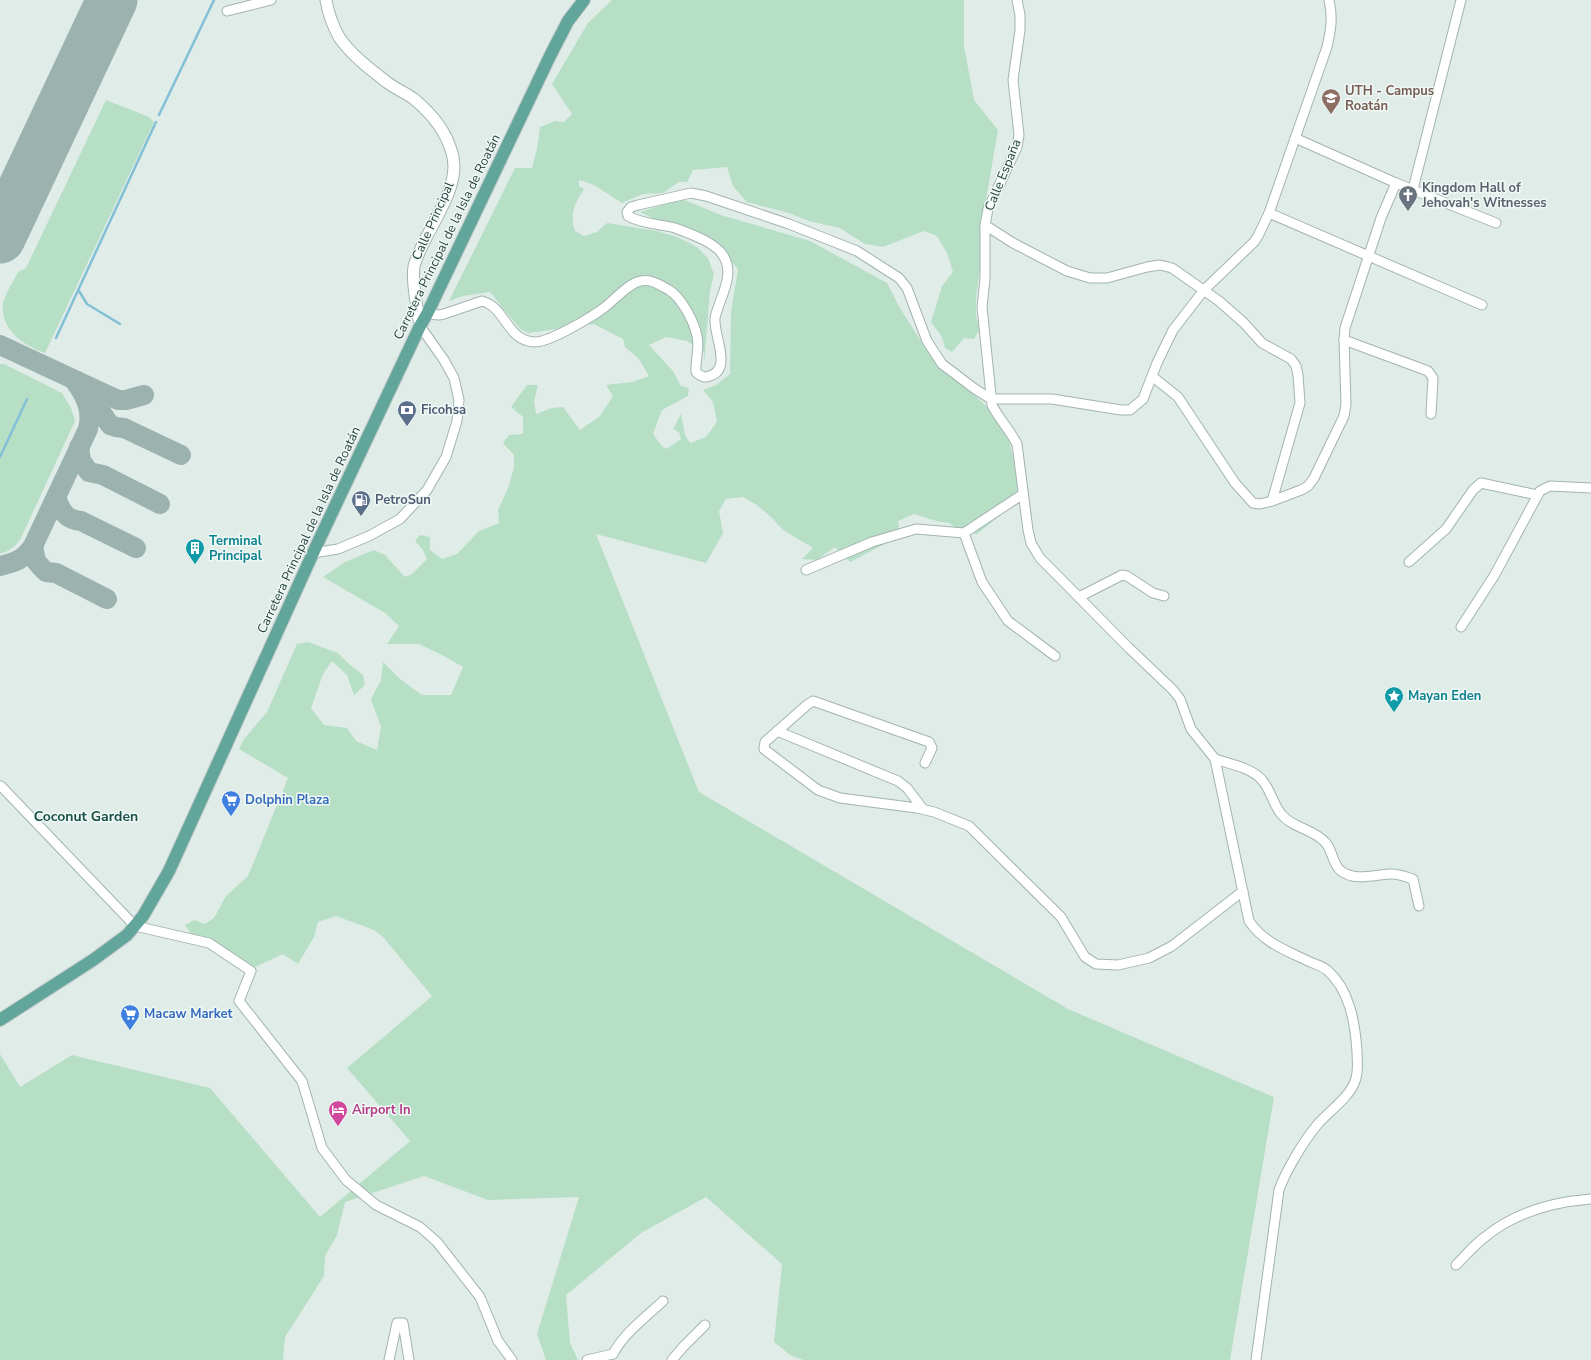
<svg xmlns="http://www.w3.org/2000/svg" width="1591" height="1360" font-family="'Nunito Sans',sans-serif">
<style>
.green{fill:#b7dfc6}
.lines{fill:none;stroke-linecap:round;stroke-linejoin:round}
.stream{stroke:#83c0d6;stroke-width:2.5}
.taxiway{stroke:#9cb2ae;stroke-width:20}
.runway{stroke:#9cb2ae;stroke-width:51}
.minor-casing{stroke:#a2b4b0;stroke-width:11}
.tertiary-casing{stroke:#a2b4b0;stroke-width:13}
.primary-casing{stroke:#c0c9c8;stroke-width:14}
.minor{stroke:#fff;stroke-width:9}
.tertiary{stroke:#fff;stroke-width:11}
.primary{stroke:#61a59b;stroke-width:12}
.labels{text-anchor:middle;dominant-baseline:central;stroke-width:3;stroke-linejoin:round;paint-order:stroke}
.education-label{font-size:13px;font-weight:bold;fill:#785e54;stroke:#f0f8f5;text-anchor:start}
.street-label{font-size:13px;fill:#1f3d39;stroke:#f0f8f5}
.worship-label{font-size:13px;font-weight:bold;fill:#5b616d;stroke:#f0f8f5;text-anchor:start}
.service-label{font-size:13px;font-weight:bold;fill:#4e5e75;stroke:#f0f8f5;text-anchor:start}
.culture-label{font-size:13px;font-weight:bold;fill:#0d838f;stroke:#f0f8f5;text-anchor:start}
.shop-label{font-size:13px;font-weight:bold;fill:#366cbe;stroke:#f0f8f5;text-anchor:start}
.hotel-label{font-size:13px;font-weight:bold;fill:#b23c85;stroke:#f0f8f5;text-anchor:start}
.neighbourhood-label{font-size:14px;font-weight:bold;fill:#1a5149;stroke:#f0f8f5}
</style>
<rect width="100%" height="100%" fill="#e0ece8"/>
<g class="green">
<path d="M612,0H964V46L974,100L998,130L984,211L985,232L976,297V317L980,329L974,339L964,338L952,352L945,348L942,337L931,322L942,286L953,272L947,253L937,236L924,231L883,247L865,244L840,228L809,221L789,213L747,202L733,186L727,167L693,170L687,182H679L663,193L643,194L622,203L594,185L579,180V186L584,189C575,203 569,214 575,231L584,236L597,232L607,223L657,231L677,237L697,247L708,258L714,274L710,291L704,365V352L687,341L666,337L649,345L673,371L681,386L689,388L688,396L662,410L653,434L661,445L666,449L681,439L679,432L673,429L681,414L685,435L690,443L706,437L717,422L713,402L703,390L716,385L730,374L731,312L738,269L710,239L661,222L640,212L682,199L721,215L810,241L887,283L900,308L929,354L993,412L1008,436L1014,461L1019,500L977,534L958,529L949,523L936,521L914,514L898,521L900,536L850,562L835,547L817,560L802,559L813,548L783,530L771,517L757,505L743,497L726,499L719,511L723,533L706,563L596,534L699,792L1068,1009L1274,1097L1230,1360H803L790,1355L774,1342L782,1264L706,1197L641,1233L566,1295L570,1343L578,1360H546L537,1334L579,1197L488,1200L424,1176L345,1202L337,1235L325,1256L324,1276L285,1337L283,1360H0V1054L20,1087L72,1055L210,1088L320,1217L410,1141L347,1068L432,996L383,937L374,930L336,916L318,922L314,937L298,964L283,954L255,967L246,964L192,935L185,925L194,920L205,924L214,918L226,896L248,876L288,778L239,749L244,739L267,712L297,644L308,642L338,653L349,664L363,675L365,685L354,695L347,675L332,661L323,674L311,708L324,725L347,728L356,741L377,750L381,727L371,699L381,680L383,662L400,679L422,695H451L463,667L444,656L419,644H387L399,626L385,613L323,577L345,562L374,550L385,555L405,577L412,574L427,559L423,550L415,541L420,535L430,537V550L442,559L457,554L479,531L499,523L498,510L508,488L514,468V455L503,443L509,435L523,434V417L511,407L527,385H538L534,401L536,414L552,408L563,407L580,430L600,416L613,396L606,385L632,382L649,376L639,359L625,347L623,339L594,324L528,333L520,329L490,292L463,296L449,301L515,168H532L537,149L540,127L555,121L564,122L572,114L552,84L588,23Z"/>
<path d="M106,100L149,117L154,122L45,353C25,346 0,331 3,303C6,293 13,282 18,272L26,268Z"/>
<path d="M0,364H4L62,393L71,408L75,421L20,540C15,546 8,553 0,553Z"/>
</g>
<g class="lines">
<g class="stream">
<path d="M159,115L214,0"/>
<path d="M79,291L87,304L120,324"/>
<path d="M56,338L156,122"/>
<path d="M0,457L27,399"/>
</g>
<g class="taxiway">
<path d="M0,345L118,400H126L144,395"/>
<path d="M79,447L81,461L89,472L103,475L160,504"/>
<path d="M56,497C61,511 66,520 81,521L136,548"/>
<path d="M33,546L36,561L41,567L46,572L56,573L107,599"/>
<path d="M0,566C16,562 23,560 33,546L88,429C93,410 85,395 74,380L87,391L110,425L116,427L124,428L181,455"/>
</g>
<path class="runway" d="M0,238L112,0"/>
<defs>
<g id="minor">
<path d="M1017,0L1020,15V30L1013,80L1019,135L1017,147L988,209L985,225V279L982,307L992,405C999,419 1010,430 1017,444L1028,530L1031,543L1040,558L1129,648L1173,690L1180,699L1191,729L1215,759L1249,921C1263,942 1285,950 1308,961C1314,964 1322,966 1327,970C1350,990 1355,1023 1357,1051C1357,1061 1359,1072 1355,1081C1350,1097 1328,1112 1317,1125C1304,1141 1286,1170 1279,1190L1256,1360"/>
<path d="M227,11L271,0"/>
<path d="M1295,138L1396,183L1496,223"/>
<path d="M1413,189L1461,0"/>
<path d="M1269,213L1482,305"/>
<path d="M985,225L1013,243L1067,271L1090,278H1107L1147,267L1160,265L1172,268L1219,301L1244,323L1262,343L1291,359L1296,366L1298,375L1300,403L1272,501"/>
<path d="M427,314L439,315L444,314L482,301C507,308 506,341 535,342C550,342 592,317 605,307C614,300 630,282 641,281C652,279 660,285 669,290C681,297 694,321 697,336C700,348 695,360 696,372C699,375 702,377 706,377C735,372 713,336 715,318C719,298 737,274 722,254C719,249 711,244 706,241C696,236 686,232 675,228C659,224 642,224 628,216L627,212L631,207L638,205L691,193L706,196L789,224L857,251L899,278L907,288L927,341L942,364L975,389L991,399H1052L1121,410H1130L1143,399L1157,363L1173,330L1204,290L1254,242L1258,236L1269,213L1327,47C1331,29 1333,18 1329,0"/>
<path d="M1344,340L1428,371L1433,378L1431,414"/>
<path d="M1153,377L1178,397L1235,483L1253,503L1260,504L1272,501L1301,490L1308,486L1314,478L1344,416L1346,404L1344,340L1345,328L1381,218L1396,183"/>
<path d="M964,533L982,582L1008,621L1055,656"/>
<path d="M313,553L338,549L369,536L400,519L427,490L446,457L457,421L459,400L454,378L444,360L420,326"/>
<path d="M1409,562L1446,529L1473,490L1481,483L1537,495"/>
<path d="M806,570L872,542L916,529L964,533L1023,494"/>
<path d="M1079,597L1122,575L1127,576L1153,593L1164,596"/>
<path d="M1461,627L1494,576L1540,491L1550,486L1591,488"/>
<path d="M777,731L898,781L907,788L923,809"/>
<path d="M1215,759C1230,764 1252,768 1262,780C1271,790 1273,805 1282,815C1293,828 1313,829 1325,842C1333,850 1332,864 1341,871C1356,882 1376,874 1392,874C1399,874 1406,877 1413,879L1419,906"/>
<path d="M925,763L932,748L929,742L813,701L807,705L765,742L764,749L818,790L840,798L917,808L934,812L969,826L1061,917L1085,957L1096,964L1118,965L1149,958L1172,946L1243,891"/>
<path d="M1,786L135,926L209,943L251,971L239,1001L302,1081L322,1148L346,1180L376,1205L420,1227L437,1242L480,1297L498,1341L512,1360"/>
<path d="M1456,1265C1465,1256 1474,1245 1485,1237C1515,1212 1553,1202 1591,1199"/>
<path d="M613,1354C624,1333 646,1317 663,1301"/>
<path d="M389,1360L397,1323H403L409,1360"/>
<path d="M587,1360L613,1354"/>
<path d="M672,1360L683,1347L705,1325"/>
</g>
<path id="tertiary" d="M326,0C328,12 333,26 339,37C351,55 371,70 388,83C396,89 406,93 414,99C431,113 446,131 452,153C463,188 425,230 415,263C410,275 418,312 420,326"/>
<path id="primary" d="M0,1020L93,960L127,935L143,916L169,871L313,553L420,326L427,314L550,56L568,21L584,0"/>
</defs>
<use href="#minor" class="minor-casing"/>
<use href="#tertiary" class="tertiary-casing"/>
<use href="#primary" class="primary-casing"/>
<use href="#minor" class="minor"/>
<use href="#tertiary" class="tertiary"/>
<use href="#primary" class="primary"/>
</g>
<defs>
<symbol id="university-pin" viewBox="-11 -11 22 30"><path d="M0 17L-7.5 6A9.5 9.5 0 1 1 7.5 6Z" fill="#8d6e63" stroke="#f0f8f5"/><path d="M0-5L7-2L0 1L-7-2ZM-4 1L0 2.5L4 1V4Q0 6-4 4Z" fill="#fff"/></symbol>
<symbol id="church-pin" viewBox="-11 -11 22 30"><path d="M0 17L-7.5 6A9.5 9.5 0 1 1 7.5 6Z" fill="#6b7280" stroke="#f0f8f5"/><path d="M-1.2-6h2.4v3.5h3.3v2.4h-3.3V6h-2.4V-.1h-3.3v-2.4h3.3Z" fill="#fff"/></symbol>
<symbol id="bank-pin" viewBox="-11 -11 22 30"><path d="M0 17L-7.5 6A9.5 9.5 0 1 1 7.5 6Z" fill="#5c6f8a" stroke="#f0f8f5"/><path d="M-6-4H6V4H-6ZM0-2.3a2.3 2.3 0 1 0 0 4.6a2.3 2.3 0 1 0 0-4.6Z" fill="#fff"/></symbol>
<symbol id="fuel-pin" viewBox="-11 -11 22 30"><path d="M0 17L-7.5 6A9.5 9.5 0 1 1 7.5 6Z" fill="#5c6f8a" stroke="#f0f8f5"/><path d="M-5.5-6h7V0h2V4h1.3V-2.5L3-4.5l.8-.8L6-3V5H2.5V1h-1V6h-7ZM-4.2-4.7v3.2H.2V-4.7Z" fill="#fff"/></symbol>
<symbol id="building-pin" viewBox="-11 -11 22 30"><path d="M0 17L-7.5 6A9.5 9.5 0 1 1 7.5 6Z" fill="#0f9aa8" stroke="#f0f8f5"/><path d="M-4-6H4V6H1V3H-1V6H-4ZM-2.5-4.3h1.7v1.8h-1.7ZM.8-4.3h1.7v1.8H.8ZM-2.5-1h1.7V.8h-1.7ZM.8-1h1.7V.8H.8Z" fill="#fff"/></symbol>
<symbol id="sight-pin" viewBox="-11 -11 22 30"><path d="M0 17L-7.5 6A9.5 9.5 0 1 1 7.5 6Z" fill="#0f9aa8" stroke="#f0f8f5"/><path d="M0-6L1.8-2.2L6-1.7L2.9 1.2L3.7 5.4L0 3.3L-3.7 5.4L-2.9 1.2L-6-1.7L-1.8-2.2Z" fill="#fff"/></symbol>
<symbol id="supermarket-pin" viewBox="-11 -11 22 30"><path d="M0 17L-7.5 6A9.5 9.5 0 1 1 7.5 6Z" fill="#3f7fe0" stroke="#f0f8f5"/><path d="M-6-5.5h2.5l.6 2H6L4.5 2H-2.5L-4.4-4H-6ZM-1.5 3.2a1.3 1.3 0 1 0 .1 0ZM3 3.2a1.3 1.3 0 1 0 .1 0Z" fill="#fff"/></symbol>
<symbol id="hotel-pin" viewBox="-11 -11 22 30"><path d="M0 17L-7.5 6A9.5 9.5 0 1 1 7.5 6Z" fill="#d1479c" stroke="#f0f8f5"/><path d="M-6-4.5h1.5V1H6V5H4.5V3h-9V5H-6ZM-4 0a1.8 1.8 0 1 1 3.6 0ZM.5 0V-2.5h3Q6-2.5 6 0Z" fill="#fff"/></symbol>
</defs>
<g fill-rule="evenodd">
<use href="#university-pin" x="1320" y="87" width="22" height="30"/>
<use href="#church-pin" x="1397" y="184" width="22" height="30"/>
<use href="#bank-pin" x="396" y="399" width="22" height="30"/>
<use href="#fuel-pin" x="350" y="489" width="22" height="30"/>
<use href="#building-pin" x="184" y="537" width="22" height="30"/>
<use href="#sight-pin" x="1383" y="685" width="22" height="30"/>
<use href="#supermarket-pin" x="220" y="789" width="22" height="30"/>
<use href="#supermarket-pin" x="119" y="1003" width="22" height="30"/>
<use href="#hotel-pin" x="327" y="1099" width="22" height="30"/>
</g>
<g class="labels">
<g class="education-label">
<text x="1345" y="91">UTH - Campus<tspan x="1345" dy="15">Roatán</tspan></text>
</g>
<g class="street-label">
<text transform="translate(1003 175) rotate(-68)">Calle España</text>
<text transform="translate(433 221) rotate(-66)">Calle Principal</text>
<text transform="translate(447 237) rotate(-64)">Carretera Principal de la Isla de Roatán</text>
<text transform="translate(309 530) rotate(-65)">Carretera Principal de la Isla de Roatán</text>
</g>
<g class="worship-label">
<text x="1422" y="188">Kingdom Hall of<tspan x="1422" dy="15">Jehovah's Witnesses</tspan></text>
</g>
<g class="service-label">
<text x="421" y="410">Ficohsa</text>
<text x="375" y="500">PetroSun</text>
</g>
<g class="culture-label">
<text x="209" y="541">Terminal<tspan x="209" dy="15">Principal</tspan></text>
<text x="1408" y="696">Mayan Eden</text>
</g>
<g class="shop-label">
<text x="245" y="800">Dolphin Plaza</text>
<text x="144" y="1014">Macaw Market</text>
</g>
<g class="hotel-label">
<text x="352" y="1110">Airport In</text>
</g>
<g class="neighbourhood-label">
<text x="86" y="816">Coconut Garden</text>
</g>
</g>
</svg>
